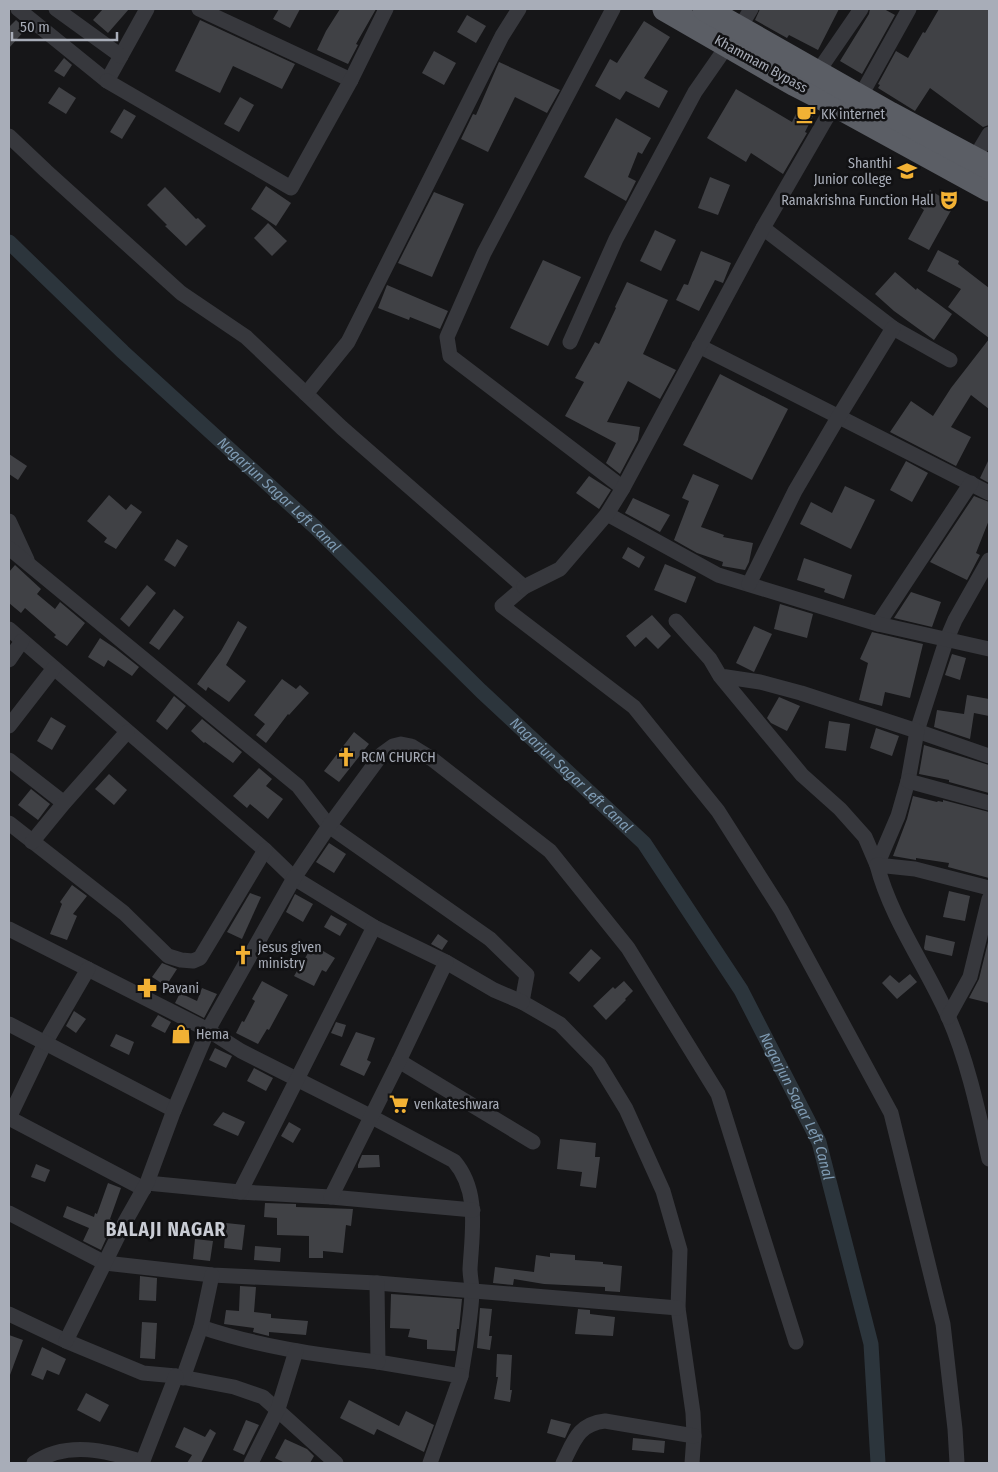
<svg xmlns="http://www.w3.org/2000/svg" width="998" height="1472" font-family="'Fira Sans Condensed',sans-serif">
<style>
.lines{fill:none;stroke-linecap:round;stroke-linejoin:round}
.canal{stroke:#2c353c;stroke-width:15}
.building{fill:#404145}
.minor{stroke:#37383d;stroke-width:15}
.trunk{stroke:#5b5e65;stroke-width:25}
.labels{text-anchor:middle;dominant-baseline:central;stroke-width:5;stroke-linejoin:round;paint-order:stroke}
.street-label{font-size:14px;fill:#a8adb8;stroke:#111113}
.poi-label{font-size:14px;fill:#a8adb8;stroke:#111113;text-anchor:start}
.water-label{font-size:15px;font-style:italic;fill:#7f9bb3;stroke:#111113}
.district-label{font-size:19px;font-weight:bold;letter-spacing:1px;fill:#c9ccd4;stroke:#111113}
</style>
<rect width="100%" height="100%" fill="#161618"/>
<g class="lines">
<path class="canal" id="s1" d="M9,242L123,352L316,528L481,691L644,843L741,990L819,1142L871,1344L878,1463"/>
</g>
<g class="building">
<path d="M103,9H129L108,33L93,20Z"/>
<path d="M279,9H300L290,28L273,19Z"/>
<path d="M340,9H376L356,44L358,45L348,64L317,50L326,31Z"/>
<path d="M760,9H839L818,50L789,35L787,38L755,20Z"/>
<path d="M870,9H884L895,15L862,74L840,61L869,14Z"/>
<path d="M939,9H989V125L983,127L930,88L915,111L878,88L880,85L878,84L896,51L908,58L923,32L925,33Z"/>
<path d="M467,15L486,26L476,43L457,32Z"/>
<path d="M16,20L26,29L9,48V27Z"/>
<path d="M200,20L295,64L282,89L233,66L220,93L175,71Z"/>
<path d="M644,21L670,37L644,78L668,91L659,108L626,91L620,100L595,86L610,59L617,63Z"/>
<path d="M434,51L456,63L444,85L422,73Z"/>
<path d="M64,58L72,65L64,77L54,71Z"/>
<path d="M499,62L560,90L547,113L515,97L488,152L461,139L473,114L476,115Z"/>
<path d="M59,87L76,98L66,114L48,103Z"/>
<path d="M736,89L792,122L800,105L815,112L805,132L807,133L783,174L751,153L746,162L707,138Z"/>
<path d="M240,97L254,105L239,132L224,124Z"/>
<path d="M124,109L136,116L122,139L110,132Z"/>
<path d="M616,118L651,138L642,154L638,152L628,177L636,181L626,201L584,177Z"/>
<path d="M710,177L730,185L718,215L698,208Z"/>
<path d="M266,186L291,203L276,226L251,209Z"/>
<path d="M165,187L196,219L198,218L206,226L186,246L165,226L167,225L147,205Z"/>
<path d="M930,190L954,205L929,250L908,239L924,210L919,206Z"/>
<path d="M434,192L464,204L432,277L398,263Z"/>
<path d="M268,223L287,241L272,256L254,238Z"/>
<path d="M655,230L676,240L661,271L640,261Z"/>
<path d="M938,250L959,261L958,264L989,288V338L948,307L961,289L927,271Z"/>
<path d="M701,251L731,263L723,283L715,280L699,311L676,300L684,284L688,285Z"/>
<path d="M543,260L581,277L548,346L510,328Z"/>
<path d="M895,272L916,290L917,288L952,314L934,340L894,311L875,294Z"/>
<path d="M627,282L668,300L643,354L676,370L660,399L628,381L607,422L640,427L638,440L620,474L606,463L616,443L565,416L584,382L575,378L595,342L599,344L616,308L615,307Z"/>
<path d="M387,285L448,311L440,329L410,317L409,320L378,308Z"/>
<path d="M989,339V409L971,395L951,427L971,437L956,466L890,432L911,401L933,416L951,388Z"/>
<path d="M720,374L788,409L752,480L683,445Z"/>
<path d="M9,454L27,466L18,480L9,474Z"/>
<path d="M989,459V483L980,478Z"/>
<path d="M906,461L928,473L912,502L890,490Z"/>
<path d="M693,474L719,485L701,527L724,535L723,537L753,543L749,562L745,570L722,566L723,562L697,553L674,540L689,501L682,498Z"/>
<path d="M589,476L611,490L599,509L576,493Z"/>
<path d="M845,486L875,500L851,549L800,524L811,502L832,513Z"/>
<path d="M109,495L126,510L131,504L142,512L116,549L104,542L107,538L87,521Z"/>
<path d="M974,496L989,502V520L976,553L980,555L967,580L930,562Z"/>
<path d="M633,498L670,515L660,532L625,513Z"/>
<path d="M177,539L188,546L175,567L164,560Z"/>
<path d="M628,547L645,557L639,568L622,558Z"/>
<path d="M804,558L852,575L844,599L824,592L825,589L797,580Z"/>
<path d="M665,564L696,577L686,603L654,590Z"/>
<path d="M15,565L41,589L37,594L55,609L60,602L85,623L67,646L54,637L56,635L25,608L21,613L9,603V572Z"/>
<path d="M147,585L156,593L129,627L120,619Z"/>
<path d="M911,592L941,602L932,627L894,618Z"/>
<path d="M780,604L813,614L807,638L774,629Z"/>
<path d="M174,609L184,617L159,650L149,643Z"/>
<path d="M652,615L671,636L658,649L646,637L635,647L626,636Z"/>
<path d="M238,621L247,627L226,665L246,681L229,702L208,687L206,691L197,684L221,651Z"/>
<path d="M754,626L772,634L754,672L736,663Z"/>
<path d="M872,632L923,644L910,698L885,692L882,706L859,700L868,663L860,659Z"/>
<path d="M100,638L115,648L139,667L132,676L108,660L104,667L88,657Z"/>
<path d="M952,654L966,658L960,680L945,675Z"/>
<path d="M282,679L296,689L300,685L309,693L289,715L288,714L266,743L256,735L265,724L254,715Z"/>
<path d="M967,695L989,699V716L974,713L970,739L934,727L937,710L964,714Z"/>
<path d="M174,696L186,706L167,730L156,721Z"/>
<path d="M779,697L800,706L787,731L771,723L767,718Z"/>
<path d="M51,717L66,726L52,750L37,741Z"/>
<path d="M202,719L242,752L233,763L205,742L204,743L191,731Z"/>
<path d="M829,721L850,724L846,751L825,748Z"/>
<path d="M876,728L899,736L892,756L870,748Z"/>
<path d="M354,732L369,744L339,782L324,771Z"/>
<path d="M924,745L989,765V793L949,782V780L919,774Z"/>
<path d="M259,768L272,779L266,786L283,799L268,819L250,804L247,808L233,796Z"/>
<path d="M109,774L127,790L114,805L95,789Z"/>
<path d="M31,789L50,804L38,820L18,805Z"/>
<path d="M913,796L937,802L938,801L943,802V800L989,812V878L948,867L949,863L916,858V860L893,856L907,819Z"/>
<path d="M329,843L346,854L334,873L316,862Z"/>
<path d="M72,885L87,896L73,914L77,916L67,940L50,934L62,904L60,902Z"/>
<path d="M949,891L970,896L965,921L943,917Z"/>
<path d="M250,893L261,897L242,939L227,932Z"/>
<path d="M295,894L313,904L303,922L286,912Z"/>
<path d="M331,915L347,924L340,936L324,927Z"/>
<path d="M438,934L448,941L442,950L431,944Z"/>
<path d="M926,935L955,942L952,956L925,950L924,948Z"/>
<path d="M989,938V1003L969,998L979,979Z"/>
<path d="M313,945L335,958L326,972L322,970L314,986L294,976Z"/>
<path d="M591,949L601,958L579,982L569,973Z"/>
<path d="M162,963L177,969L166,986L152,977Z"/>
<path d="M910,974L917,982L897,999L882,983L890,975L899,983Z"/>
<path d="M262,981L288,995L269,1030L267,1029L258,1044L236,1033L242,1021L244,1022L255,1001L252,999Z"/>
<path d="M624,981L633,991L625,999L626,1000L606,1020L593,1006L613,987L615,989Z"/>
<path d="M202,988L217,994L204,1018L175,1003L180,993L197,1001Z"/>
<path d="M74,1011L86,1019L76,1033L66,1026Z"/>
<path d="M158,1015L171,1022L165,1033L151,1026Z"/>
<path d="M336,1022L346,1025L342,1037L331,1033Z"/>
<path d="M356,1032L375,1038L367,1060L371,1062L364,1076L340,1065Z"/>
<path d="M116,1034L134,1042L129,1055L110,1046Z"/>
<path d="M215,1048L232,1056L226,1068L209,1060Z"/>
<path d="M254,1068L273,1078L266,1091L247,1081Z"/>
<path d="M223,1112L245,1122L238,1136L213,1125Z"/>
<path d="M289,1122L301,1129L293,1143L281,1136Z"/>
<path d="M560,1139L596,1143L595,1157H600L596,1188L580,1186L582,1172L557,1169Z"/>
<path d="M362,1155H379L380,1167L358,1168V1165Z"/>
<path d="M36,1164L50,1170L45,1182L31,1177Z"/>
<path d="M108,1183L121,1188L110,1219L114,1221L101,1250L83,1241L89,1228L63,1217L67,1206L94,1217L95,1213L97,1214Z"/>
<path d="M265,1203L296,1204V1207L353,1209L351,1226L346,1225L343,1253L323,1251V1258H309V1236L277,1235V1218L264,1217Z"/>
<path d="M226,1223L245,1225L242,1250L224,1248Z"/>
<path d="M195,1239L213,1241L210,1261L193,1259Z"/>
<path d="M255,1246L281,1248L280,1262L254,1260Z"/>
<path d="M550,1253L575,1255V1260L603,1262V1264L622,1266L620,1292L605,1291V1287L544,1284L514,1279L513,1285L493,1283L495,1267L534,1272L536,1255L550,1257Z"/>
<path d="M140,1276L157,1278L156,1301L139,1300Z"/>
<path d="M240,1286L256,1287L254,1312L271,1314V1318L308,1321L306,1335L269,1332V1336L253,1332L254,1328L224,1324L226,1310L239,1311Z"/>
<path d="M391,1294L462,1299L459,1329H457L455,1351L427,1349V1340L408,1337L410,1329L390,1328Z"/>
<path d="M480,1308L492,1309L489,1336H492L490,1350L477,1348Z"/>
<path d="M578,1309L590,1310V1314L615,1317L613,1336L575,1334Z"/>
<path d="M142,1322L157,1323L155,1359L140,1358Z"/>
<path d="M9,1335L23,1340L10,1375H9Z"/>
<path d="M42,1347L66,1359L59,1375L47,1370L43,1380L31,1375Z"/>
<path d="M497,1354L512,1355L510,1390H512L510,1402L494,1399L498,1377H496Z"/>
<path d="M86,1393L109,1405L100,1422L77,1410Z"/>
<path d="M349,1400L399,1426L406,1411L434,1425L424,1452L377,1429L374,1435L340,1418Z"/>
<path d="M551,1419L571,1424L565,1438L547,1433Z"/>
<path d="M246,1420L259,1425L244,1455L233,1450Z"/>
<path d="M184,1427L205,1437L210,1429L216,1433L201,1463H187L192,1455L175,1447Z"/>
<path d="M633,1438L665,1441L664,1453L632,1450Z"/>
<path d="M285,1439L307,1449L314,1456L310,1463H285L275,1458Z"/>
</g>
<g class="lines">
<g class="minor">
<path d="M18,9L107,81L147,9"/>
<path d="M56,9L121,56"/>
<path d="M199,9L351,80"/>
<path d="M613,9L484,253L447,337L450,356L623,488"/>
<path d="M739,29L751,9"/>
<path d="M817,73L861,9"/>
<path d="M107,81L291,188L351,80L386,9"/>
<path d="M860,97L909,9"/>
<path d="M9,136L46,171L181,293L246,337L342,428L524,587L502,606L634,707L718,811L781,910L891,1113L943,1324L955,1429L957,1463"/>
<path d="M974,159L989,134"/>
<path d="M763,228L893,328L950,360"/>
<path d="M570,342L616,239L695,92L727,46"/>
<path d="M699,346L989,493"/>
<path d="M306,394L348,342L502,36L519,9"/>
<path d="M607,514L718,575L878,624L971,483"/>
<path d="M9,521L27,560"/>
<path d="M9,548L298,786L329,826L490,939L527,975L522,1002L560,1024L598,1063L626,1109L663,1191L680,1250L678,1308L693,1413L694,1436L692,1463"/>
<path d="M989,560L955,620L946,641L917,731L989,756"/>
<path d="M749,584L795,491L839,416L893,328"/>
<path d="M524,587L560,569L607,514L623,488L763,228L838,98"/>
<path d="M676,621L710,659L720,676L802,775L840,809L865,837L877,865L898,816L908,781L917,731L801,693L760,682L720,676"/>
<path d="M878,624L989,649"/>
<path d="M9,629L265,850L294,878L374,927L446,962L494,990L522,1002"/>
<path d="M9,660L22,641"/>
<path d="M9,726L54,668"/>
<path d="M9,760L64,803"/>
<path d="M908,781L989,803"/>
<path d="M9,823L124,913L168,956L181,960L193,961L200,958L265,850"/>
<path d="M32,842L64,803L127,732"/>
<path d="M989,888L915,869L877,865C891,919 926,966 948,1016C968,1062 978,1110 989,1159"/>
<path d="M9,929L208,1030L241,1051L370,1116L454,1161C480,1191 472,1232 470,1269C470,1276 472,1284 472,1292C471,1320 465,1348 461,1376"/>
<path d="M88,969L45,1043L9,1118L144,1189"/>
<path d="M948,1017L970,977L989,899"/>
<path d="M9,1024L174,1110"/>
<path d="M399,1061L533,1142"/>
<path d="M147,1183L240,1192L331,1197L473,1210"/>
<path d="M240,1192L374,927"/>
<path d="M331,1197L399,1061L446,962"/>
<path d="M9,1213L105,1263L212,1275L377,1283L678,1308"/>
<path d="M377,1283L378,1362L461,1376L430,1463"/>
<path d="M9,1314L66,1341L143,1373L176,1376L234,1387L263,1397L336,1463"/>
<path d="M201,1327C260,1347 317,1355 378,1362"/>
<path d="M66,1341L125,1222L147,1183L174,1110L208,1030L294,878L329,826L382,754L393,746L401,744L411,746L432,759L550,851L628,948L718,1094L796,1342"/>
<path d="M183,1378L201,1327L212,1275"/>
<path d="M34,1463C67,1440 108,1451 143,1462"/>
<path d="M142,1463L176,1376"/>
<path d="M251,1463L278,1409L296,1351"/>
<path d="M563,1463C574,1441 578,1424 605,1421L694,1436"/>
</g>
<g class="trunk">
<path d="M665,9L795,84L834,104L989,189"/>
<path d="M705,9L890,114L989,167"/>
</g>
</g>
<defs>
<symbol id="cafe-bare" viewBox="-9 -9 18 18"><path d="M-5.5-4.5H6V0H3Q3 3.5 0 3.5H-2.5Q-5.5 3.5-5.5 0ZM3-3.2v2h1.7v-2ZM-6 4.5H4V6H-6Z" fill="#f2b134" stroke="#111113" stroke-width="2.5" paint-order="stroke"/></symbol>
<symbol id="university-bare" viewBox="-9 -9 18 18"><path d="M0-5L7-2L0 1L-7-2ZM-4 1L0 2.5L4 1V4Q0 6-4 4Z" fill="#f2b134" stroke="#111113" stroke-width="2.5" paint-order="stroke"/></symbol>
<symbol id="theatre-bare" viewBox="-9 -9 18 18"><path d="M-5-5.5Q0-4 5-5.5V0Q5 5 0 6Q-5 5-5 0ZM-3.3-2.5H-1v1.5H-3.3ZM1-2.5H3.3v1.5H1ZM-2.8 1Q0 5.5 2.8 1Z" fill="#f2b134" stroke="#111113" stroke-width="2.5" paint-order="stroke"/></symbol>
<symbol id="church-bare" viewBox="-9 -9 18 18"><path d="M-1.2-6h2.4v3.5h3.3v2.4h-3.3V6h-2.4V-.1h-3.3v-2.4h3.3Z" fill="#f2b134" stroke="#111113" stroke-width="2.5" paint-order="stroke"/></symbol>
<symbol id="pharmacy-bare" viewBox="-9 -9 18 18"><path d="M-2-6h4v4h4v4h-4v4h-4v-4h-4v-4h4Z" fill="#f2b134" stroke="#111113" stroke-width="2.5" paint-order="stroke"/></symbol>
<symbol id="shop-bare" viewBox="-9 -9 18 18"><path d="M-5-2.5h2.3a2.7 3.5 0 0 1 5.4 0H5L5.5 6h-11ZM-1.5-2.5h3a1.5 2.3 0 0 0-3 0Z" fill="#f2b134" stroke="#111113" stroke-width="2.5" paint-order="stroke"/></symbol>
<symbol id="supermarket-bare" viewBox="-9 -9 18 18"><path d="M-6-5.5h2.5l.6 2H6L4.5 2H-2.5L-4.4-4H-6ZM-1.5 3.2a1.3 1.3 0 1 0 .1 0ZM3 3.2a1.3 1.3 0 1 0 .1 0Z" fill="#f2b134" stroke="#111113" stroke-width="2.5" paint-order="stroke"/></symbol>
</defs>
<g fill-rule="evenodd">
<use href="#cafe-bare" x="792" y="100" width="28" height="28"/>
<use href="#university-bare" x="893" y="157" width="28" height="28"/>
<use href="#theatre-bare" x="935" y="186" width="28" height="28"/>
<use href="#church-bare" x="332" y="743" width="28" height="28"/>
<use href="#church-bare" x="229" y="941" width="28" height="28"/>
<use href="#pharmacy-bare" x="133" y="974" width="28" height="28"/>
<use href="#shop-bare" x="167" y="1020" width="28" height="28"/>
<use href="#supermarket-bare" x="385" y="1090" width="28" height="28"/>
</g>
<g class="labels">
<g class="street-label">
<text transform="translate(761 64) rotate(29)">Khammam Bypass</text>
</g>
<g class="poi-label">
<text x="821" y="114">KK internet</text>
<text x="892" y="163" text-anchor="end">Shanthi<tspan x="892" dy="16">Junior college</tspan></text>
<text x="934" y="200" text-anchor="end">Ramakrishna Function Hall</text>
<text x="361" y="757">RCM CHURCH</text>
<text x="258" y="947">jesus given<tspan x="258" dy="16">ministry</tspan></text>
<text x="162" y="988">Pavani</text>
<text x="196" y="1034">Hema</text>
<text x="414" y="1104">venkateshwara</text>
</g>
<g class="water-label">
<text stroke="none"><textPath href="#s1" startOffset="370">Nagarjun Sagar Left Canal</textPath></text>
<text stroke="none"><textPath href="#s1" startOffset="775">Nagarjun Sagar Left Canal</textPath></text>
<text stroke="none"><textPath href="#s1" startOffset="1180">Nagarjun Sagar Left Canal</textPath></text>
</g>
<g class="district-label">
<text x="166" y="1229">BALAJI NAGAR</text>
</g>
</g>
<rect width="998" height="1472" fill="none" stroke="#a8adb8" stroke-width="20"/>
<path d="M12 32v8h105v-8" fill="none" stroke="#a8adb8" stroke-width="2.5"/>
<text x="20" y="32" font-size="15" fill="#a8adb8" stroke="#111113" stroke-width="4" paint-order="stroke">50 m</text>
</svg>
